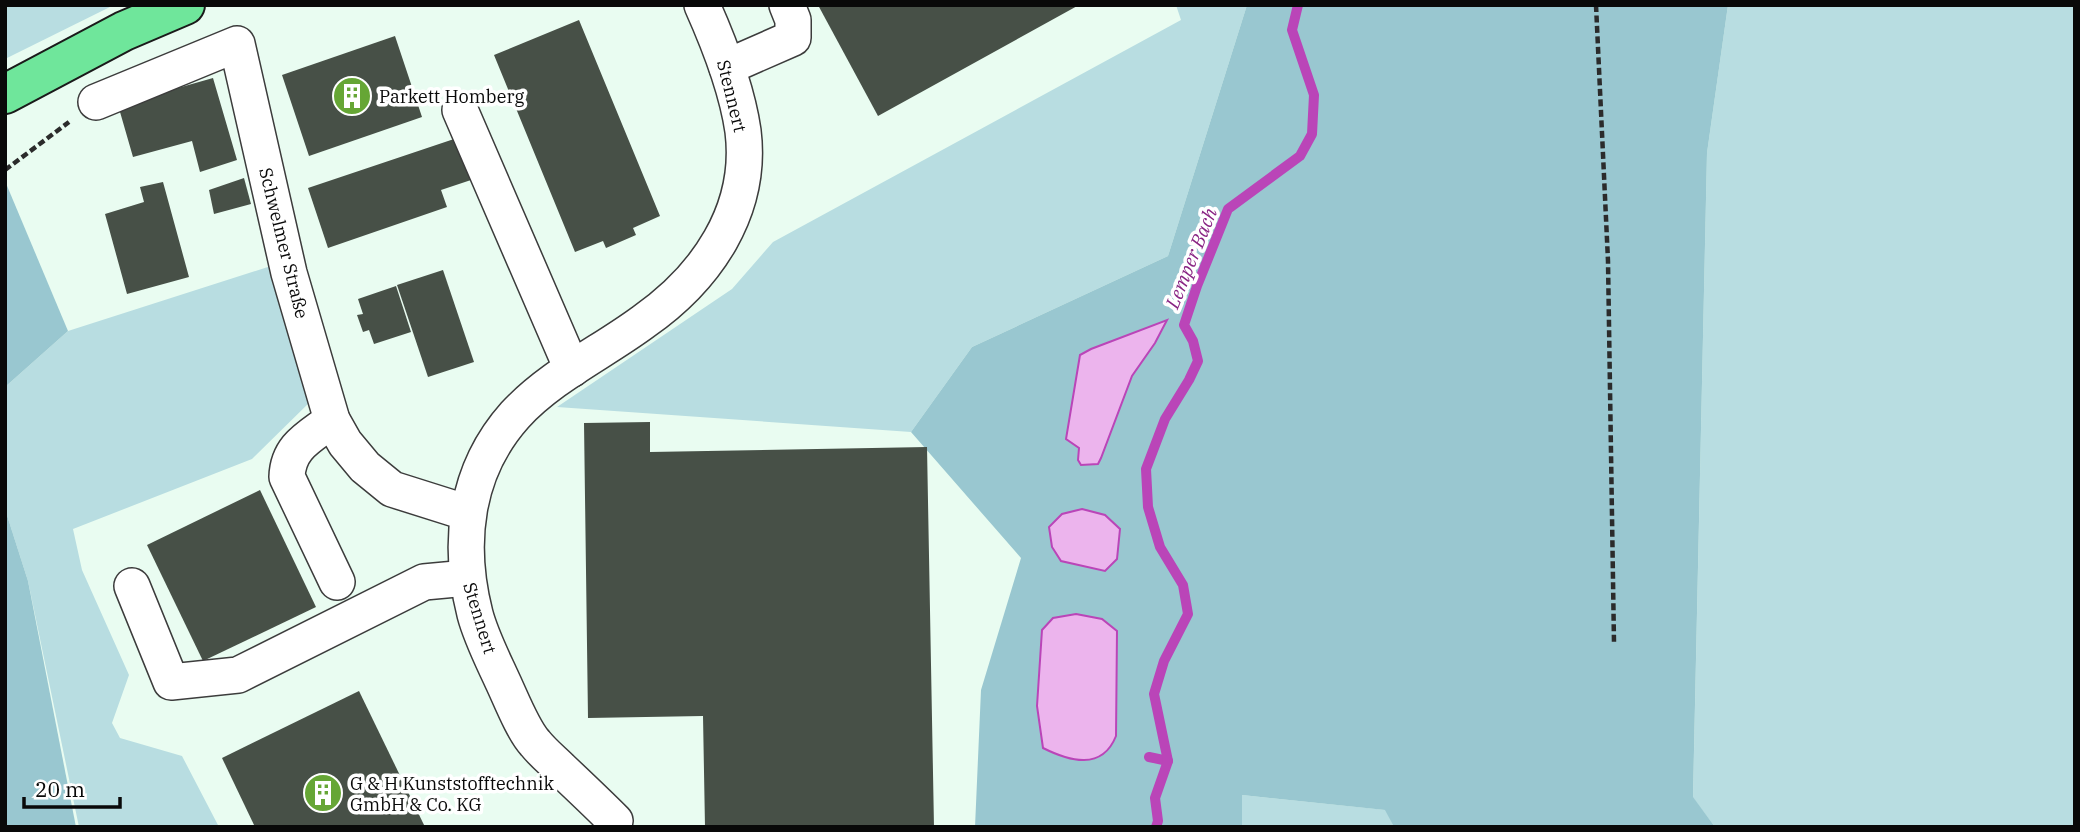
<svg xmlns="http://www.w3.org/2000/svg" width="2080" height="832" font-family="'IBM Plex Serif',serif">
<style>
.green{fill:#b8dde1}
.forest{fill:#99c7d0}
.water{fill:#ecb4ed;stroke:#ba45b8;stroke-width:2}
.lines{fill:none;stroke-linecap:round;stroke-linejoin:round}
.stream{stroke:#ba45b8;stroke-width:10}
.building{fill:#475047}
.minor-casing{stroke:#3c3c3c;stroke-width:38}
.major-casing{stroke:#1a1a1a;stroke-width:42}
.path{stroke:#2b2b2b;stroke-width:4.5;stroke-dasharray:7 3.5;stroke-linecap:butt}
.minor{stroke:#fff;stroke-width:35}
.major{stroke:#6fe69b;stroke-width:38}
.labels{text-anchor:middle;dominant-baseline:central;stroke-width:7;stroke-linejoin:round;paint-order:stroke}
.poi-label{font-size:18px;fill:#090909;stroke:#fff;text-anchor:start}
.street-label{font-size:18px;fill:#090909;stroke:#fff}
.water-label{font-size:19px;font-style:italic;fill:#892584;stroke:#fff}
</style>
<rect width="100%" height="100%" fill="#e9fcf1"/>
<g class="green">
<path d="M5,5H114L5,59Z"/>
<path d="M1176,5H1247L1168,256L972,347L911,432L557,407L732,289L773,242L1181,20Z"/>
<path d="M1728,5H2075V827H1715L1693,798L1707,153Z"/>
<path d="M274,265L312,400L252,459L73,529L82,570L129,675L112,723L120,738L182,756L219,827H79L28,581L5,509V387L68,331Z"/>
<path d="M1242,795L1386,810L1394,827H1242Z"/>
</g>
<g class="forest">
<path d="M1247,5H1728L1707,153L1693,797L1715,827H1394L1385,810L1242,795V827H975L981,690L1021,558L911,432L972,347L1168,256Z"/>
<path d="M5,181L68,331L5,387Z"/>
<path d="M5,509L28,581L76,827H5Z"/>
</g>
<g class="water">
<path d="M1167,320L1155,343L1132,376L1101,458L1098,464L1081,465L1078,460L1079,448L1066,439L1080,355L1091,349Z"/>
<path d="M1082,509L1105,515L1120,529L1117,559L1105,571L1061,561L1052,547L1049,527L1062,514Z"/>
<path d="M1076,614L1102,619L1117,631L1116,736C1102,771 1069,761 1043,748L1037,706L1042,630L1053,618Z"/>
</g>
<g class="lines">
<g class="stream">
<path d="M1149,757L1168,761"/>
<path d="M1156,827L1158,821L1155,798L1168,761L1154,694L1164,661L1188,614L1183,585L1160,547L1148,507L1146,469L1165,419L1189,380L1198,361L1193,341L1184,325L1197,286L1228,209L1300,156L1312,134L1314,95L1292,30L1298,5"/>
</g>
</g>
<g class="building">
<path d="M818,5H1079L878,116Z"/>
<path d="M579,20L660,216L633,228L636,235L606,248L603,241L575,252L494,55Z"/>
<path d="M395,36L422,117L309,156L282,75Z"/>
<path d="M213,78L237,160L200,172L192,141L133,157L118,105Z"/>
<path d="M454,139L471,180L441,190L447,207L328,248L308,188Z"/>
<path d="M244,178L251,204L214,214L209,190Z"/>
<path d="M163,182L189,277L127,294L105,214L144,202L140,187Z"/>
<path d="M443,270L474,362L428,377L397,285Z"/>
<path d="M396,286L411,332L374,344L369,330L363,332L357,315L363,314L358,299Z"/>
<path d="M650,422V452L927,447L934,827H705L703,716L588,718L584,423Z"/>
<path d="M260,490L316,607L203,661L147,545Z"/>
<path d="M359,691L425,827H255L222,758Z"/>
</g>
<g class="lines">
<defs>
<g id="minor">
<path d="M727,67L793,38V20L787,5"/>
<path d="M96,102L237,44L289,273L332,420L345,443L365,467L392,489L468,513"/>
<path d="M460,110L572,369"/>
<path d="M332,420C310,437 288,446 287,477L337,582"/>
<path d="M132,586L171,682L238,675L424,582L467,578"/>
<path d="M611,827L615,821C597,803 579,786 561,769C553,761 543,753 535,743C523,730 511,699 503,682C493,660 481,637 475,614C457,543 465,471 515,415C551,376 601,353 643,322C706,278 753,211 743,131C737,89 719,43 702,5"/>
</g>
<path id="major" d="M5,94L124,31L185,5"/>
</defs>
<use href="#minor" class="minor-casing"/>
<use href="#major" class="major-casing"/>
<g class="path">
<path d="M1596,5L1608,261L1614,643"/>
<path d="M5,170L69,122"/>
</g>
<use href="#minor" class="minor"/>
<use href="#major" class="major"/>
</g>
<defs>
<symbol id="building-disc" viewBox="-11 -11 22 22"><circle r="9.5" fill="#66a635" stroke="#fff"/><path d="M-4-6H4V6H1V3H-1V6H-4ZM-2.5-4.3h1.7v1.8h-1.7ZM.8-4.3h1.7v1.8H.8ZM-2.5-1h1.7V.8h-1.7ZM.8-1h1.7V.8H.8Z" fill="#fff"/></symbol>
</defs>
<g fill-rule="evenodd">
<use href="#building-disc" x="330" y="74" width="44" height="44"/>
<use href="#building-disc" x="301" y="771" width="44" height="44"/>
</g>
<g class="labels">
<g class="poi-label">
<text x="379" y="96">Parkett Homberg</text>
<text x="350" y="783">G &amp; H Kunststofftechnik<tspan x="350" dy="21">GmbH &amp; Co. KG</tspan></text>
</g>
<g class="street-label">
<text transform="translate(732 96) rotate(76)">Stennert</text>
<text transform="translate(284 243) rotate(76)">Schwelmer Straße</text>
<text transform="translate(480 618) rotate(73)">Stennert</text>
</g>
<g class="water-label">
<text transform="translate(1191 258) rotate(-68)">Lemper Bach</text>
</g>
</g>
<rect width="2080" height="832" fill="none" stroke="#090909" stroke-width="14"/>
<path d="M24 797v10h96v-10" fill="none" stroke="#090909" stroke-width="3.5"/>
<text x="35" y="797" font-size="21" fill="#090909" stroke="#ffffff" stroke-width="5" paint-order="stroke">20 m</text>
</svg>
